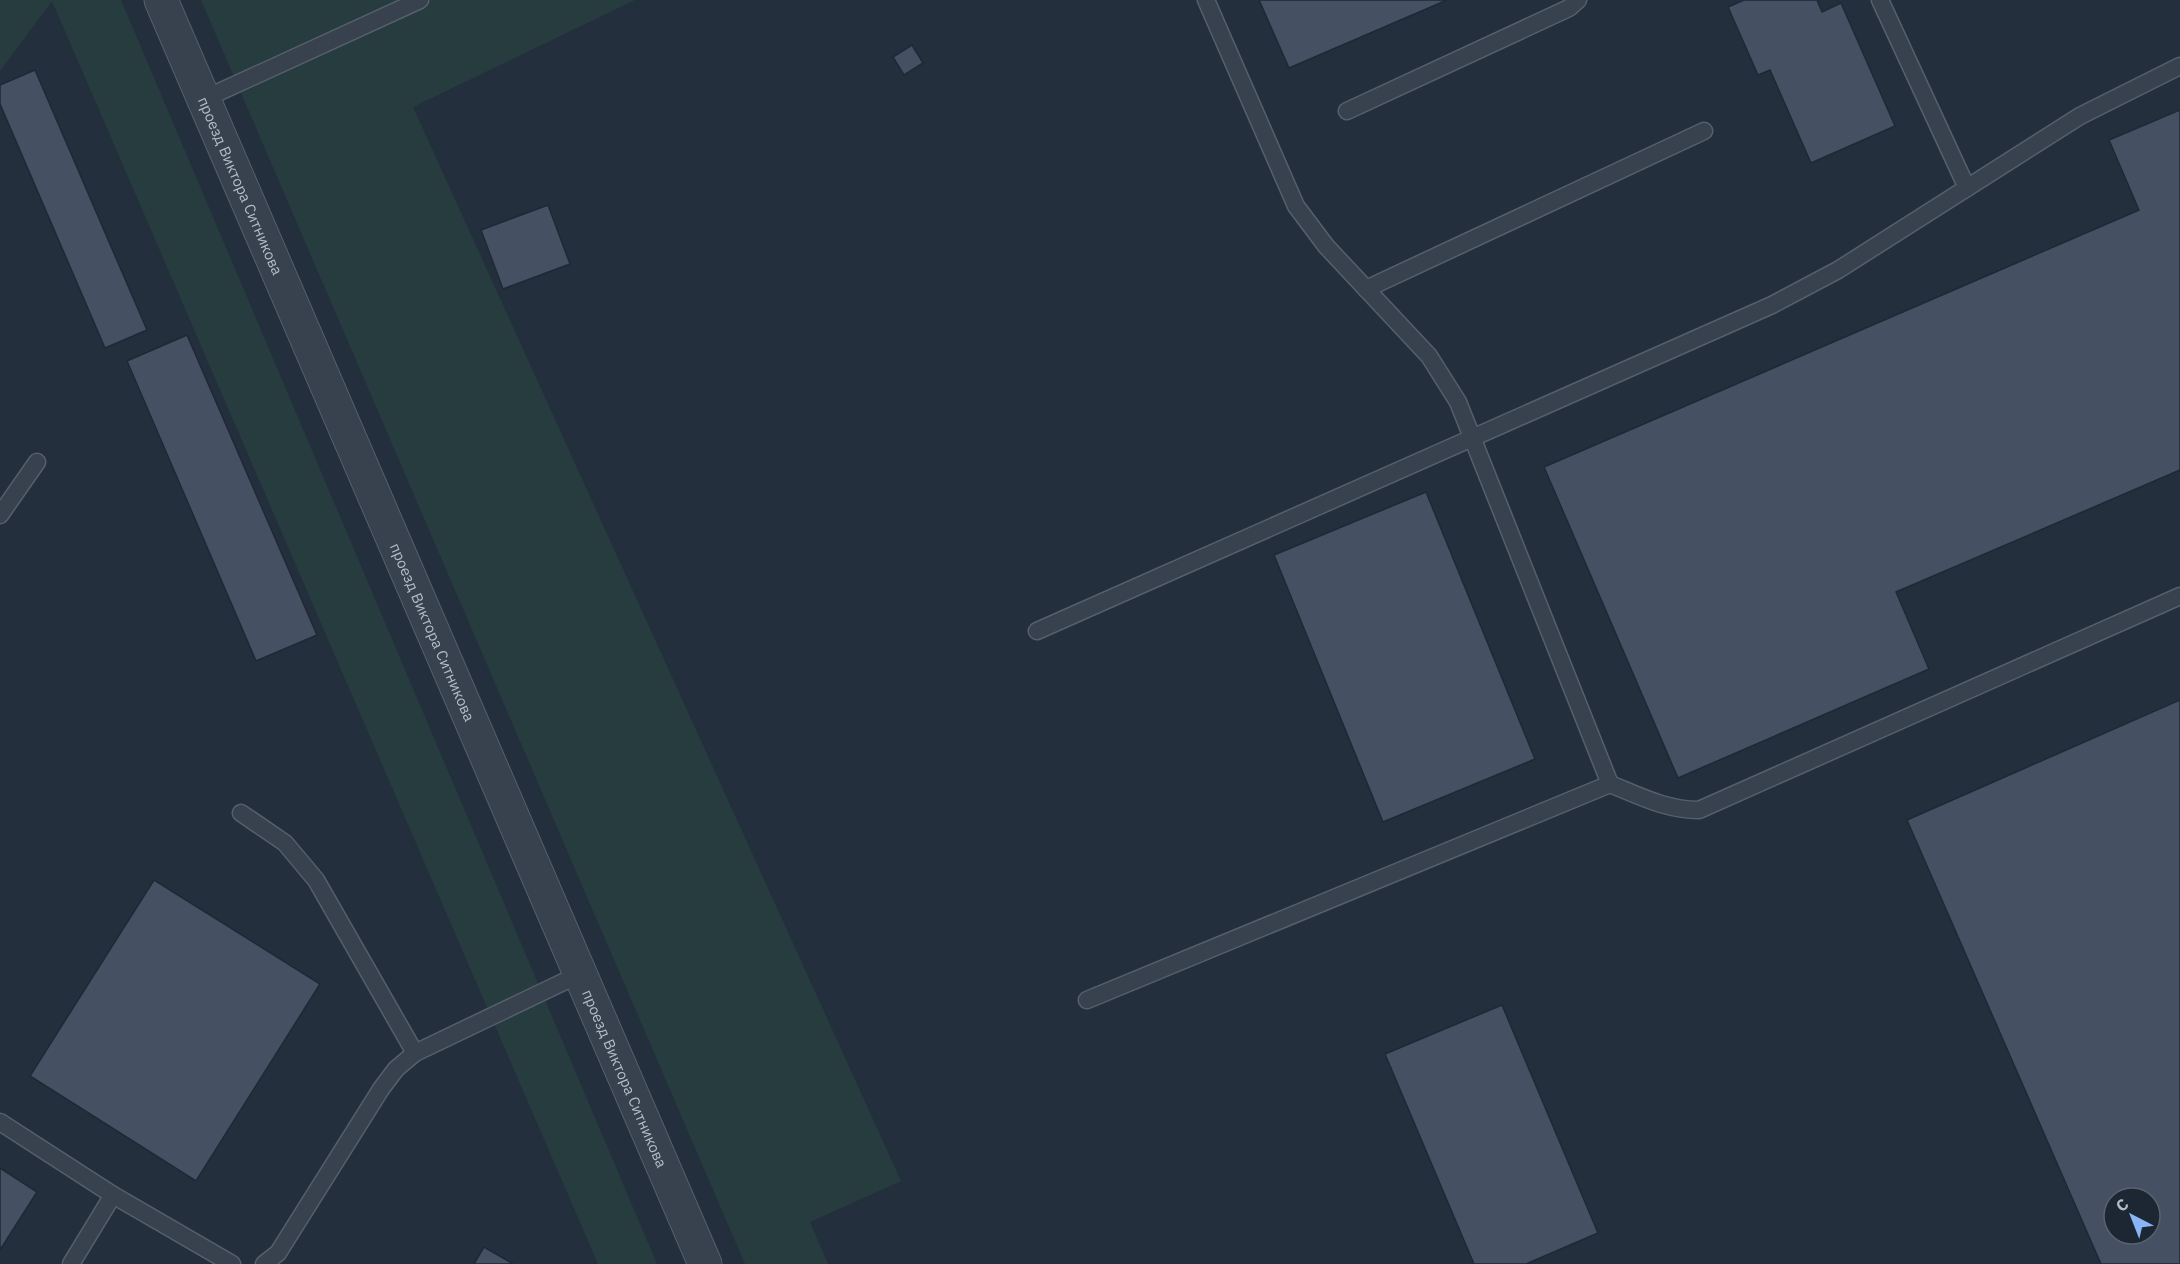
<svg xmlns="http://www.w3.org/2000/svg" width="2180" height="1264" font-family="'IBM Plex Sans',sans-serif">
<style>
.green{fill:#263c3f}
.building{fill:#455162;stroke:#1f2835;stroke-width:1.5;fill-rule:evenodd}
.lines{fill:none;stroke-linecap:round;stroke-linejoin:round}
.service-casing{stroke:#565f6c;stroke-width:19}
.minor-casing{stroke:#565f6c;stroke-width:35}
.service{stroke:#38414e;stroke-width:16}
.minor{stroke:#38414e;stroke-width:33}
.labels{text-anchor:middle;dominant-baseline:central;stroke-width:4.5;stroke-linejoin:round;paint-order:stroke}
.street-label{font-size:15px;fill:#b4bcc9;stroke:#1d2633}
</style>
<rect width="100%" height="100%" fill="#242f3e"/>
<g class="green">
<path d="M0,0H121L657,1264H598L52,1L0,71Z"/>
<path d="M201,0H635L413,107L901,1181L810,1222L828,1264H745Z"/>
</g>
<g class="building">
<path d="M1259,0H1447L1289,68Z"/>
<path d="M1744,0H1817L1822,12L1841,3L1895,126L1811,163L1770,70L1758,75L1728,7Z"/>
<path d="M912,45L923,63L904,75L893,57Z"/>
<path d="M35,70L147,330L105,348L0,104V85Z"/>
<path d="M2180,110V470L1896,592L1929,669L1678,778L1544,467L2139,210L2109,140Z"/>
<path d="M548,205L570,264L503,289L481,230Z"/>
<path d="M187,335L317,635L256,661L127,361Z"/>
<path d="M1426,492L1535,759L1383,822L1274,555Z"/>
<path d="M2180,700V1264H2101L1907,820ZM2114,1198H2150V1234H2114Z"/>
<path d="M154,880L320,984L196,1181L30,1076Z"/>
<path d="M1502,1005L1598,1233L1526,1264H1474L1385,1054Z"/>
<path d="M0,1168L37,1192L0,1250Z"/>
<path d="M484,1247L513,1264H474Z"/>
</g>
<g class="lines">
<defs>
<g id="service">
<path d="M1880,0L1967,188"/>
<path d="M204,99L420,0"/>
<path d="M1347,111L1569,8L1578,0"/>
<path d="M1366,289L1704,131"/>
<path d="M0,515L37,462"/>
<path d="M1037,631L1772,305L1838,270L2080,116L2180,66"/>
<path d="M1610,784C1640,796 1666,810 1699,810L2180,596"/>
<path d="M241,813L285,843L316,880L415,1053"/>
<path d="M1087,1000L1610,784L1458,402L1429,356L1326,246L1296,206L1206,0"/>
<path d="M0,1122L113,1195L232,1264"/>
<path d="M71,1264L113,1195"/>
<path d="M264,1264L278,1253L381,1089L396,1069L415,1053L580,974"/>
</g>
<g id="minor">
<path id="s1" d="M161,0L705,1264"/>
</g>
</defs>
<use href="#service" class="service-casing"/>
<use href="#minor" class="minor-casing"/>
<use href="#service" class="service"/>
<use href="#minor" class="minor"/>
</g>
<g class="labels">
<g class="street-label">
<text stroke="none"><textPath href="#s1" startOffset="202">проезд Виктора Ситникова</textPath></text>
<text stroke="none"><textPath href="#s1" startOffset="688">проезд Виктора Ситникова</textPath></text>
<text stroke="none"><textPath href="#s1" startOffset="1174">проезд Виктора Ситникова</textPath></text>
</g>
</g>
<g transform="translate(2132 1216) rotate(318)"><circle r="28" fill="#1d2633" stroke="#59626f" stroke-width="1.5"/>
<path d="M0-4.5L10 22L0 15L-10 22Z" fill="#8ab4f8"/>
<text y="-9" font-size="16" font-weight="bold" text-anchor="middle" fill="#b4bcc9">С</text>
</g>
</svg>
